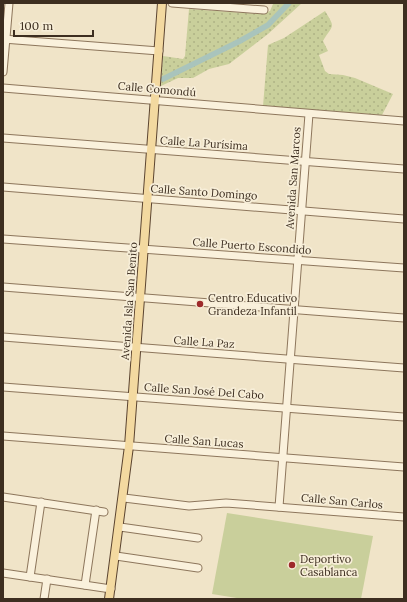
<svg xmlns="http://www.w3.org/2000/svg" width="407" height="602" font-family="Lora,serif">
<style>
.grass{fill:url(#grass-dots)}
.pitch{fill:#c9cf9b}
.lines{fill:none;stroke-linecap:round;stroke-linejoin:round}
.canal{stroke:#a9c4bc;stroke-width:5.5}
.minor-casing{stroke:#8d765c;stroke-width:9}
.major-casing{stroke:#5b4430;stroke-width:10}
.minor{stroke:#faf1dc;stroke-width:7}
.major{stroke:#f3d9a0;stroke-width:8}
.poi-dot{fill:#9e2a2b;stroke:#f7eed8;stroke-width:1.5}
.labels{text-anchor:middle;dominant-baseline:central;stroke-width:3.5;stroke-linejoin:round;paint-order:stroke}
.street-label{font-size:11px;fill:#3d2e20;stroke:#f7eed8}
.poi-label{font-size:11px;fill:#3d2e20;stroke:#f7eed8;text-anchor:start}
</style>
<defs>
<pattern id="grass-dots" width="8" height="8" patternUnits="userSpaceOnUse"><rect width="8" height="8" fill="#c9cf9b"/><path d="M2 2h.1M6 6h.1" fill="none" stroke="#aeb285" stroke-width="1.8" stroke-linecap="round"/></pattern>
</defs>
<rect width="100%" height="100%" fill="#f0e4c8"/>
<g class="grass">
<path d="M278,3H302L268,34L229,64L209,69L193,78H178L161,86L163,56L183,59L185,56L189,9L261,14L270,11L273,4Z"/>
<path d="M325,11C336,29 333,24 323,41L328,51L319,55L325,71L329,74L343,75L355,78L393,94L382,115L263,106L268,45L284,38Z"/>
</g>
<path class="pitch" d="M227,513L373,536L361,599H243L212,594Z"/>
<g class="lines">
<path class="canal" d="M163,79L240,41L268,25L289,3"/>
<defs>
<g id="minor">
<path d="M172,3L264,10"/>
<path d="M3,39L159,51"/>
<path d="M3,72L9,3"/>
<path d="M3,88L404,121"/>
<path d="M3,138L404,169"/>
<path d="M3,187L404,219"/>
<path d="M3,239L404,268"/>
<path d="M3,287L404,318"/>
<path d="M3,337L404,368"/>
<path d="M3,387L404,417"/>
<path d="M3,436L404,467"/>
<path d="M3,497L104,512"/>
<path d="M124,498L189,506L226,503L404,517"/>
<path d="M279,507L309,114"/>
<path d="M120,527L198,538"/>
<path d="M116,556L198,568"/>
<path d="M3,573L111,589"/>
<path d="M30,577L41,502"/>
<path d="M85,585L96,510"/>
<path d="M44,599L47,579"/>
</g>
<path id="major" d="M109,599L129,446L162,3"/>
</defs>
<use href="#minor" class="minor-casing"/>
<use href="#major" class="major-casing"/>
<use href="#minor" class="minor"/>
<use href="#major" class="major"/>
</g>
<g class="poi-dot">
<circle cx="200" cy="304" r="4"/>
<circle cx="292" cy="565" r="4"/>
</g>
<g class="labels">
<g class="street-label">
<text transform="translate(157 89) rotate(5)">Calle Comondú</text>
<text transform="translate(204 143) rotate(4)">Calle La Purísima</text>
<text transform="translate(293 178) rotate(-86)">Avenida San Marcos</text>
<text transform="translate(204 192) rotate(4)">Calle Santo Domingo</text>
<text transform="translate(252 246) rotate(4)">Calle Puerto Escondido</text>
<text transform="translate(129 301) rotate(-86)">Avenida Isla San Benito</text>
<text transform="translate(204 342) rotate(4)">Calle La Paz</text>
<text transform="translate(204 391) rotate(4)">Calle San José Del Cabo</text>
<text transform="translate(204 441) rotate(4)">Calle San Lucas</text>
<text transform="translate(342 501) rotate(5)">Calle San Carlos</text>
</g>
<g class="poi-label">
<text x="208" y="298">Centro Educativo<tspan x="208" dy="13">Grandeza Infantil</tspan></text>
<text x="300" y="559">Deportivo<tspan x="300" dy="13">Casablanca</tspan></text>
</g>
</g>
<rect width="407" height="602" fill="none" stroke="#3d2e20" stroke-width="8"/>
<path d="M14 30v6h79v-6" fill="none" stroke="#3d2e20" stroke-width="2"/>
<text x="20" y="30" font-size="12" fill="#3d2e20" stroke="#f7eed8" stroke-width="3" paint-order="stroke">100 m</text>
</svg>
